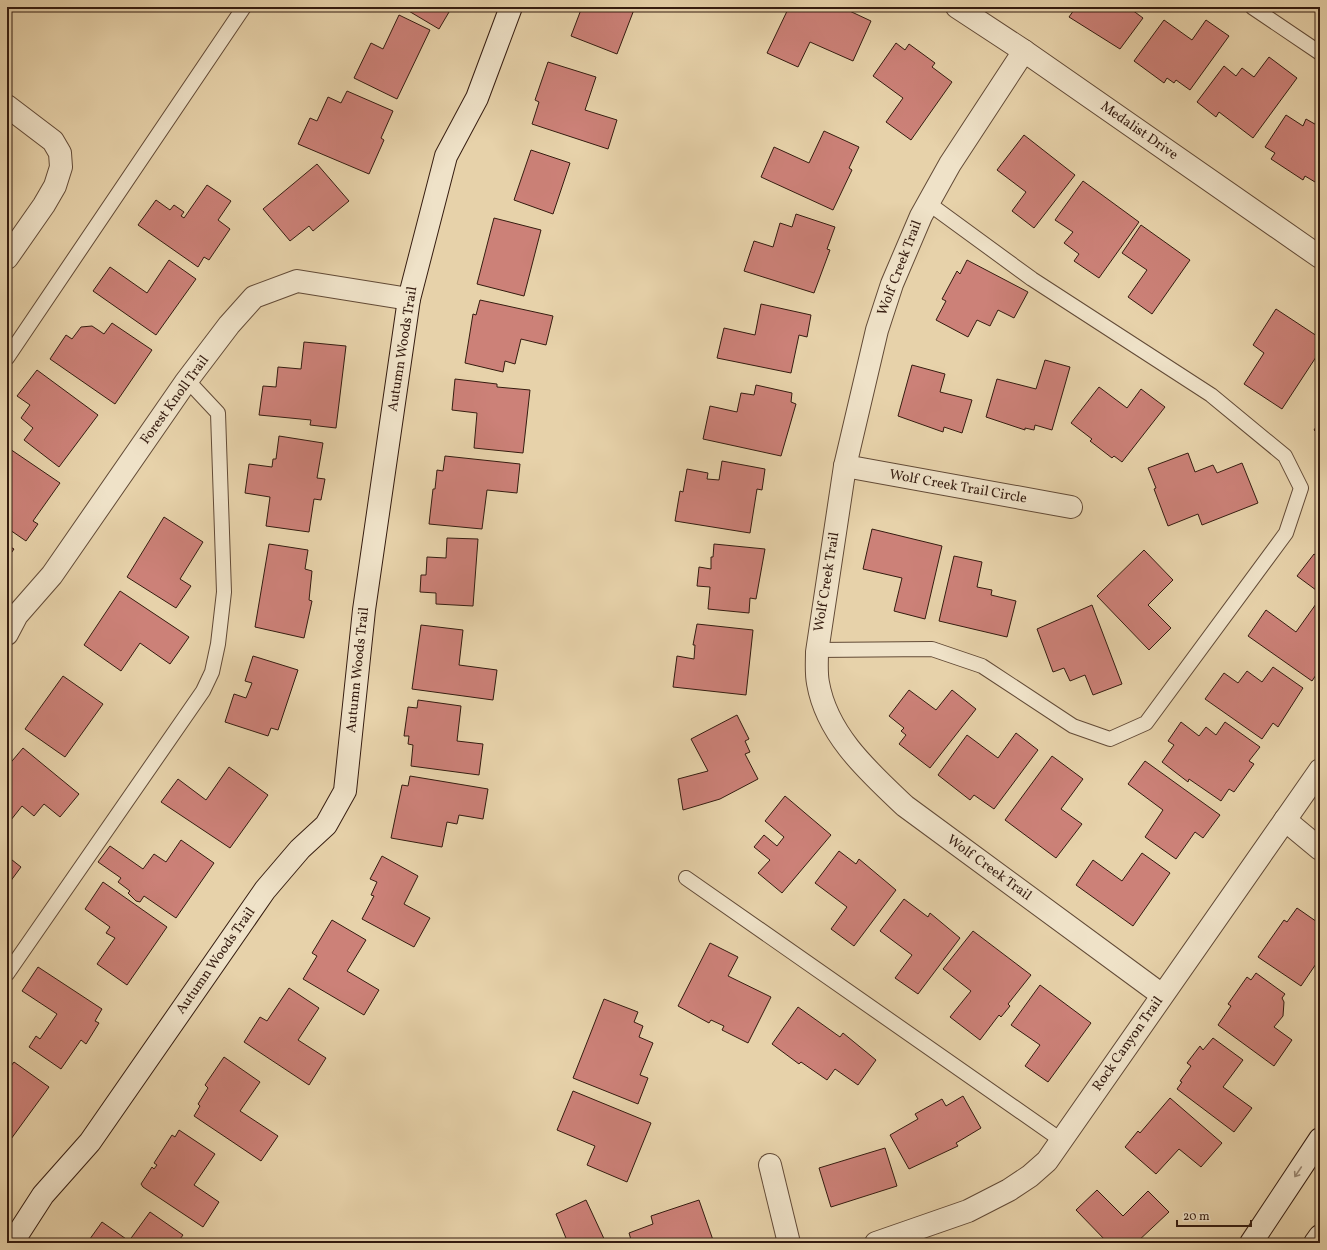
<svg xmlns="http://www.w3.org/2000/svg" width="1327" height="1250" font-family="Vollkorn,serif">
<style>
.building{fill:#cc8178;stroke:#351c10}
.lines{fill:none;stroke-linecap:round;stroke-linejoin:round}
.lane-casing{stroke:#624a36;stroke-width:16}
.street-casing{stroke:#624a36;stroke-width:24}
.secondary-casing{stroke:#351c10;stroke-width:24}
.lane{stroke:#efe2c8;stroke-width:14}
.street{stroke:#efe2c8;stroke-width:22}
.secondary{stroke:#efe2c8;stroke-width:22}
.oneway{stroke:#9b8975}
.labels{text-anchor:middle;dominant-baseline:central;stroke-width:4;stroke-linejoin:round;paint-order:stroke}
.street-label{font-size:14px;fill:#351c10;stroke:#efe2c8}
</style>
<rect width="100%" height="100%" fill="#e7d2aa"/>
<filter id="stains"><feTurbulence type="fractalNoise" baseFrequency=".005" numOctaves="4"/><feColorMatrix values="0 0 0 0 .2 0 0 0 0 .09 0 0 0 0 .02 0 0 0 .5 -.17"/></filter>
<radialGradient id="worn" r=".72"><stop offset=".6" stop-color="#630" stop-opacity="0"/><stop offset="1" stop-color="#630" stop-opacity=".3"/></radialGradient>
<g class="building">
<path d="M402,7H452L439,29Z"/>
<path d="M582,7H635L617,54L571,36Z"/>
<path d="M789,7H841L871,21L853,61L810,42L798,67L767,53Z"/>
<path d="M1076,7H1128L1143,18L1120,49L1069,17Z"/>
<path d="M399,15L430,30L397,99L354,78L371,43L383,49Z"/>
<path d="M1164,20L1192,40L1206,20L1229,36L1190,90L1176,80L1174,83L1167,78L1164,83L1134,61Z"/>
<path d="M896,43L905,50L909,44L935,63L932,67L952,82L911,140L886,122L903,98L873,76Z"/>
<path d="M1269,57L1297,78L1253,138L1219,112L1216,117L1197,102L1224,66L1236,76L1242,68L1254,77Z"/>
<path d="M548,62L596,77L585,110L617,120L608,149L532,124L539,102L535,100Z"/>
<path d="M347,91L393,111L381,138L384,140L369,174L298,144L310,118L317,121L328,97L341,103Z"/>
<path d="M1286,115L1303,126L1306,119L1320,127V185L1305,176L1303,180L1271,159L1275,153L1265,147Z"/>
<path d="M824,131L859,147L849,168L852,170L833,210L761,177L774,147L809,163Z"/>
<path d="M1024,135L1075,175L1034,228L1012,211L1026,192L997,170Z"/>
<path d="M531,150L570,163L553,214L514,200Z"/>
<path d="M317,164L349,201L313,231L309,226L290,241L263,209Z"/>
<path d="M1083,181L1139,222L1099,278L1074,261L1079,254L1064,243L1073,232L1055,220Z"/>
<path d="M207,185L231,201L218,220L230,229L209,260L204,257L198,267L138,225L156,200L170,210L174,205L184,212L181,216L184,218Z"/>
<path d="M796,214L835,227L827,249L830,250L814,293L744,271L754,241L773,247L780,223L792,227Z"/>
<path d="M494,218L541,230L524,296L477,284Z"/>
<path d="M1141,225L1190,260L1152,314L1128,297L1147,270L1122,253Z"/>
<path d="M169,260L196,279L156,335L93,291L110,267L147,293Z"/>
<path d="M967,260L1028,292L1014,318L998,310L990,326L977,320L968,337L936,320L946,301L942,299L957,271L960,274Z"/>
<path d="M480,300L553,316L546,345L521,339L515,364L505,361L503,372L465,363L473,314L476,315Z"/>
<path d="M761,304L811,315L807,337L799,335L791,373L717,358L724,328L755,335Z"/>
<path d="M1276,309L1320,338V351L1282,409L1244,384L1264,353L1253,345Z"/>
<path d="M112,323L152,350L115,404L50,359L66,335L72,339L81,327L92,326L104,334Z"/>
<path d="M304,342L346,346L336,428L310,425L311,420L259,415L263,386L276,387L278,367L301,369Z"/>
<path d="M1045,360L1070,367L1052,430L1035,425L1034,430L1025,428V430L986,417L997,379L1036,389Z"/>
<path d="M912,365L945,374L940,392L972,400L962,433L944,427L943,432L898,416Z"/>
<path d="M37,370L98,415L59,467L24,440L33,428L21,418L30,405L17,396Z"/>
<path d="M455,379L497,384V387L530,390L523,453L474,448L477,413L452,410Z"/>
<path d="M756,385L792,393L791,402L796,404L781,456L703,439L710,406L737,412L741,393L754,395Z"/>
<path d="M1099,387L1127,408L1141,389L1165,407L1122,462L1114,456L1112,458L1090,441L1092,439L1071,423Z"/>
<path d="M1320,421V435L1314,430Z"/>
<path d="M279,436L323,443L317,478L325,479L321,500L314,499L309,532L266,526L270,497L245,493L249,464L272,467L273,459H276Z"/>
<path d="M7,447L60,483L33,521L38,524L26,541L7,528Z"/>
<path d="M1188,453L1195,472L1213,465L1217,473L1242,463L1258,503L1202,525L1198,514L1168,526L1154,489L1156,488L1148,468Z"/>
<path d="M445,456L520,464L517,493L487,490L482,529L429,524L433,489H435L437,470L443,471Z"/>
<path d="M722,461L765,469L762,490L757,489L750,533L675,521L680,491L683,492L687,469L708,473L707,479L719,480Z"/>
<path d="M164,517L203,542L180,579L191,586L176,608L127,577Z"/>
<path d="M872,529L942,546L925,619L894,611L902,578L863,569Z"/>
<path d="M447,538L478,539L473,606L436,604V593L420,592L421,575H426L427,557L446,558Z"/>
<path d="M269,544L308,550L305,569L312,571L309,600L312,601L304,638L255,627Z"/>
<path d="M714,544L765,549L756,599L750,598L749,613L708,609L710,587L697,586L699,567L711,569V557H713Z"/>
<path d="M7,545L14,549L7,559Z"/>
<path d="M1144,550L1173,580L1148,605L1171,628L1149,650L1097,596Z"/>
<path d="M1314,554L1320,558V593L1297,576Z"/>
<path d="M954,556L982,562L977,587L992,590L991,595L1016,601L1007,637L939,621Z"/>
<path d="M120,591L189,637L170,664L140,643L121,671L84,645Z"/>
<path d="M1316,604L1320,607V669L1312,681L1248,636L1266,610L1296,632Z"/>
<path d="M1092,605L1122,684L1093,695L1085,675L1070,681L1064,668L1053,672L1037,629Z"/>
<path d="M697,624L753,630L746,695L673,687L677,656L694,659L695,645H693Z"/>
<path d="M421,625L463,630L459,665L497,670L493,700L412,689Z"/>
<path d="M253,656L298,670L278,730L271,728L268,736L225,722L234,694L246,698L252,683L245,681Z"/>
<path d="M1273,667L1303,688L1278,727L1273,723L1262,739L1205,699L1224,673L1238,683L1247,671L1262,682Z"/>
<path d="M63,676L103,704L65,757L25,729Z"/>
<path d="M909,690L936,710L952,690L976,709L930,768L899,744L906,735L901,731L904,728L889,716Z"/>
<path d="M418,700L461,706L457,741L483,744L479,775L411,766L413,745L408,744L409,736H404L408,707L417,708Z"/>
<path d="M737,715L749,739L745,741L750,752L745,754L758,779L720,799L683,810L678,779L708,771L691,739Z"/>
<path d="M1181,722L1199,736L1206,727L1216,735L1225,722L1260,747L1249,761L1254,764L1234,792L1229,789L1221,801L1189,779L1188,782L1162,762L1174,745L1168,741Z"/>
<path d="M1016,733L1038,750L994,809L974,795L970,800L938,775L967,735L998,758Z"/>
<path d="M23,748L79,794L60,817L44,804L34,816L22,806L7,825V767Z"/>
<path d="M1052,756L1083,779L1061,809L1082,824L1056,858L1005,820Z"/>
<path d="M1145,761L1220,815L1203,838L1195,832L1176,859L1145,837L1163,810L1128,784Z"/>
<path d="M229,767L268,795L230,848L161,802L178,779L206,800Z"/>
<path d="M410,776L488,789L483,819L459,815L457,824L447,822L442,847L391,838L402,785L408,786Z"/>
<path d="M785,796L831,835L782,893L758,873L770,860L754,847L764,835L777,846L784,837L765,821Z"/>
<path d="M181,840L214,863L176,918L144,896L140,902L136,901L128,893L130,891L118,882L121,878L98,862L110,846L143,869L154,854L166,862Z"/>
<path d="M839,851L856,864L859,859L896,890L854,946L831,929L847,907L815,883Z"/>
<path d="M1142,853L1170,873L1133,926L1076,885L1093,860L1122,881Z"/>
<path d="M7,856L21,867L7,886Z"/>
<path d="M382,856L418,876L404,904L430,918L414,947L362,919L374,896L371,895L377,882L370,879Z"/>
<path d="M103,882L167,927L127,985L97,964L115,938L106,933L110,927L85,909Z"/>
<path d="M904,899L928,917L930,913L960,938L918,994L895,978L912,955L880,931Z"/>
<path d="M1297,908L1320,924V963L1318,961L1301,986L1258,957L1284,920L1287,922Z"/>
<path d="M332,920L366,940L347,971L379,990L364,1015L303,979L317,956L312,953Z"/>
<path d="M973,931L1031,975L1008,1004L1010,1006L1001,1017L999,1015L980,1040L950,1017L971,991L943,969Z"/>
<path d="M710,943L738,957L728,976L771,997L748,1043L722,1030L724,1026L711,1020L709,1023L678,1006Z"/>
<path d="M38,967L102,1009L95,1021L99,1023L86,1044L81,1040L61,1069L29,1047L36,1036L40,1039L57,1014L22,991Z"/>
<path d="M1256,973L1285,994L1282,998L1284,1002L1283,1016L1274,1027L1292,1040L1274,1066L1218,1025L1231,1006L1228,1004L1247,977L1251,980Z"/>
<path d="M1040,985L1091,1023L1048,1082L1025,1066L1040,1045L1011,1025Z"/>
<path d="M289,988L319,1008L298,1040L326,1058L309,1085L244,1042L260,1017L267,1021Z"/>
<path d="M604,999L638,1012L634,1022L643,1026L639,1037L653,1043L640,1075L648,1078L638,1104L573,1078Z"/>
<path d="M798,1007L840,1037L843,1033L876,1060L858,1085L835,1069L827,1080L801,1062L799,1064L772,1044Z"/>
<path d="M1213,1038L1243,1060L1223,1087L1252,1108L1234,1132L1177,1089L1182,1082L1180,1081L1191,1066L1187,1063L1200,1046L1203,1050Z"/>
<path d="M224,1057L260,1082L240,1111L278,1136L261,1161L194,1116L200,1106L198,1104L208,1088L205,1085Z"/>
<path d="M14,1062L49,1087L11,1139L7,1136V1071Z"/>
<path d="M573,1091L651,1123L627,1182L587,1165L595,1146L557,1130Z"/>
<path d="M963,1096L981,1128L956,1143L958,1146L909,1169L890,1135L918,1119L915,1114L942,1099L946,1106Z"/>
<path d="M1170,1098L1222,1143L1201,1167L1179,1149L1156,1174L1125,1147L1138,1131L1140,1133Z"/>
<path d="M179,1130L215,1154L194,1185L219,1202L203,1227L143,1187L141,1184L152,1167L154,1169L157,1165L154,1163L172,1135L175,1137Z"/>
<path d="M885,1148L897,1186L831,1207L819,1168Z"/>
<path d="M1097,1190L1123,1216L1148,1191L1169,1212L1136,1243H1108L1076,1210Z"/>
<path d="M586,1200L606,1243H568L556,1214Z"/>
<path d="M699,1200L713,1240L703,1243H632L629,1233L653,1224L651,1216Z"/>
<path d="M150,1212L183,1235L177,1243H87L102,1222L129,1241Z"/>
</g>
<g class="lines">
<defs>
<g id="lane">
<path d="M1252,7L1320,53"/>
<path d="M7,358L244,7"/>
<path d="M817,650L932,649L982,666L1073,726L1110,739L1146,723L1286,533L1301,488L1285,456L1211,395L1032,279L928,203"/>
<path d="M686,878L1061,1140"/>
<path d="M7,974L203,691L212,672L218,644L224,592L218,413L188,381"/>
</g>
<g id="street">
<path d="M957,7L1024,51L1320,257"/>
<path d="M1024,51L950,164L921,216L892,284L877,330L845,466L817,652C817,662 816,673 818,683C827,735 869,772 905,806L1162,995"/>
<path d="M7,106L53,141L60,153L61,167L55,186L44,205L7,258"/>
<path d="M845,466L1071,507"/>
<path d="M7,634L17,615L52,575L185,383L229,325L254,297L297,281L409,299"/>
<path d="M1285,820L1320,849"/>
<path d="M770,1165L789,1243"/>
<path d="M876,1243L968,1211L1009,1190L1030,1176L1047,1161L1320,770"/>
</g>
<g id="secondary">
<path d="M12,1243L43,1195L90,1142L265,890L300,849L326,825L345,791L364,610L409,299L446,156L477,98L511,7"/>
<path d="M1251,1243L1320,1139"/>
<path d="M1315,1243L1320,1236"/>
</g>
</defs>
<use href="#lane" class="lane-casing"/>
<use href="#street" class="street-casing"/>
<use href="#secondary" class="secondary-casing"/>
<use href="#lane" class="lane"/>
<use href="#street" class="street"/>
<use href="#secondary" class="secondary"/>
</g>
<defs><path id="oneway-shaft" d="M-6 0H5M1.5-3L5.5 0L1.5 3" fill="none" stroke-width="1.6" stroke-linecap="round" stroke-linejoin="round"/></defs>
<use class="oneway" href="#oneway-shaft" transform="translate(1298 1172) rotate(124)"/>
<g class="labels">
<g class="street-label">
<text transform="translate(1139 131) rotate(35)">Medalist Drive</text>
<text transform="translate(900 268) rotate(-69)">Wolf Creek Trail</text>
<text transform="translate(403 349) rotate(-81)">Autumn Woods Trail</text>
<text transform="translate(175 400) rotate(-54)">Forest Knoll Trail</text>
<text transform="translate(958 487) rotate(10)">Wolf Creek Trail Circle</text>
<text transform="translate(827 582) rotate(-81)">Wolf Creek Trail</text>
<text transform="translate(358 670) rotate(-84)">Autumn Woods Trail</text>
<text transform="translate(989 868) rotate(36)">Wolf Creek Trail</text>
<text transform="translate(216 961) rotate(-55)">Autumn Woods Trail</text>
<text transform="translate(1128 1044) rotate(-55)">Rock Canyon Trail</text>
</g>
</g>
<rect width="1327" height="1250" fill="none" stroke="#e7d2aa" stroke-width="24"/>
<rect x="8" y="8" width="1311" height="1234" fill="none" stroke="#351c10" stroke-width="2"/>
<rect x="12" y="12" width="1303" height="1226" fill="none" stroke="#351c10"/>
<path d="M1177 1220v6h74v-6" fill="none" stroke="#351c10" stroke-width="2"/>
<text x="1183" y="1220" font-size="12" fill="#351c10" stroke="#efe2c8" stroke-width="3" paint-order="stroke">20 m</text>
<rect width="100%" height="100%" filter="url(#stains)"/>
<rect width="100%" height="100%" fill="url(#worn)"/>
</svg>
